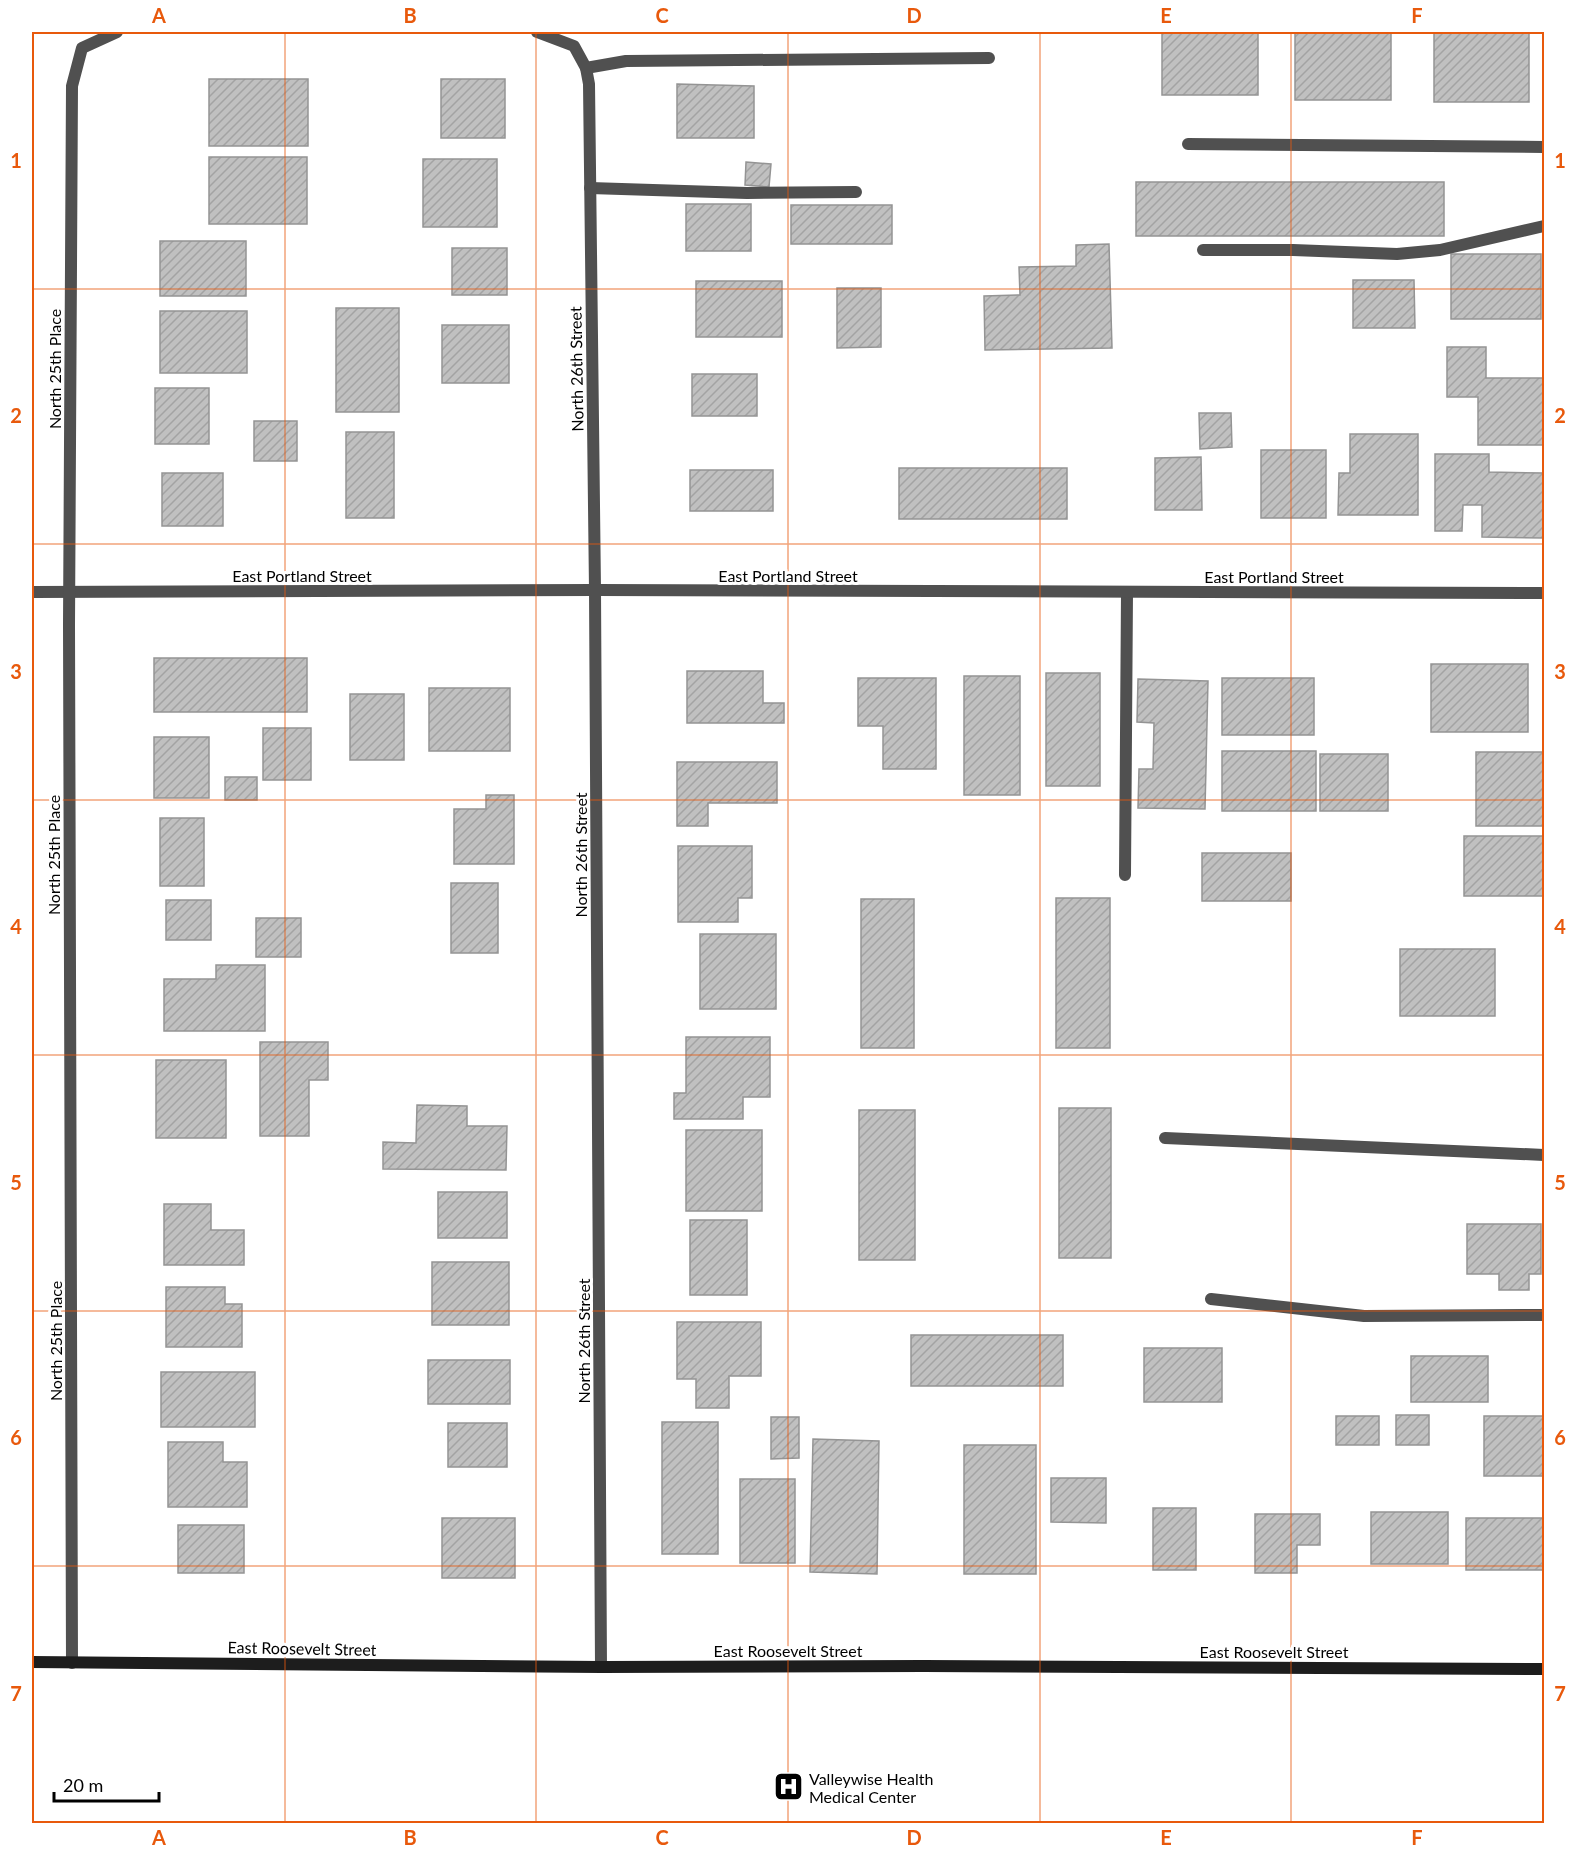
<svg xmlns="http://www.w3.org/2000/svg" width="1576" height="1855" font-family="Lato,sans-serif">
<style>
.building{fill:url(#building-hatch);stroke:#949494;stroke-width:1.5}
.lines{fill:none;stroke-linecap:round;stroke-linejoin:round}
.lane{stroke:#505050;stroke-width:12}
.street{stroke:#505050;stroke-width:12}
.secondary{stroke:#1d1d1d;stroke-width:12}
.grid{fill:none;stroke:#e8590c;stroke-width:1.5;stroke-opacity:0.55}
.labels{text-anchor:middle;dominant-baseline:central;stroke-width:6;stroke-linejoin:round;paint-order:stroke}
.street-label{font-size:16px;fill:#000;stroke:#fff}
.poi-label{font-size:16px;fill:#000;stroke:#fff;text-anchor:start}
.neatline{fill:none;stroke:#e8590c;stroke-width:2}
.grid-label{font-size:20px;text-anchor:middle;font-weight:bold;fill:#e8590c}
</style>
<defs>
<pattern id="building-hatch" width="6" height="6" patternUnits="userSpaceOnUse" patternTransform="scale(1.5)"><rect width="6" height="6" fill="#c0c0c0"/><path d="M-1 1l2-2M0 6l6-6M5 7l2-2" fill="none" stroke="#a3a3a3"/></pattern>
</defs>
<rect width="100%" height="100%" fill="#fff"/>
<g class="building">
<rect x="1162" y="32" width="96" height="63"/>
<rect x="1295" y="32" width="96" height="68"/>
<rect x="1434" y="32" width="95" height="70"/>
<rect x="209" y="79" width="99" height="67"/>
<rect x="441" y="79" width="64" height="59"/>
<path d="M677,84L754,86V138H677Z"/>
<rect x="209" y="157" width="98" height="67"/>
<rect x="423" y="159" width="74" height="68"/>
<path d="M746,162L771,164L769,187L745,185Z"/>
<rect x="1136" y="182" width="308" height="54"/>
<rect x="686" y="204" width="65" height="47"/>
<rect x="791" y="205" width="101" height="39"/>
<rect x="160" y="241" width="86" height="55"/>
<path d="M1109,244L1112,348L985,350L984,296L1020,295L1019,267L1076,266V245Z"/>
<rect x="452" y="248" width="55" height="47"/>
<rect x="1451" y="254" width="90" height="65"/>
<path d="M1353,280H1414L1415,328H1353Z"/>
<rect x="696" y="281" width="86" height="56"/>
<path d="M837,288H881V347L837,348Z"/>
<rect x="336" y="308" width="63" height="104"/>
<rect x="160" y="311" width="87" height="62"/>
<rect x="442" y="325" width="67" height="58"/>
<path d="M1447,347H1486V378H1543V445H1478V397H1447Z"/>
<rect x="692" y="374" width="65" height="42"/>
<rect x="155" y="388" width="54" height="56"/>
<path d="M1199,413H1231L1232,447L1200,449Z"/>
<rect x="254" y="421" width="43" height="40"/>
<rect x="346" y="432" width="48" height="86"/>
<path d="M1350,434H1418V515H1338L1339,473H1350Z"/>
<rect x="1261" y="450" width="65" height="68"/>
<path d="M1435,454H1489V472L1543,473V538L1482,537V505H1463L1462,531H1435Z"/>
<path d="M1201,457L1202,510H1155V458Z"/>
<rect x="899" y="468" width="168" height="51"/>
<rect x="690" y="470" width="83" height="41"/>
<rect x="162" y="473" width="61" height="53"/>
<rect x="154" y="658" width="153" height="54"/>
<rect x="1431" y="664" width="97" height="68"/>
<path d="M687,671H763V703H784V723H687Z"/>
<rect x="1046" y="673" width="54" height="113"/>
<rect x="964" y="676" width="56" height="119"/>
<path d="M858,678H936V769H883V726H858Z"/>
<rect x="1222" y="678" width="92" height="57"/>
<path d="M1138,679L1208,681L1205,809L1138,808L1139,769H1153L1154,723L1137,722Z"/>
<rect x="429" y="688" width="81" height="63"/>
<rect x="350" y="694" width="54" height="66"/>
<rect x="263" y="728" width="48" height="52"/>
<rect x="154" y="737" width="55" height="61"/>
<rect x="1222" y="751" width="94" height="60"/>
<rect x="1476" y="752" width="68" height="74"/>
<rect x="1320" y="754" width="68" height="57"/>
<path d="M677,762H777V803H708V826H677Z"/>
<rect x="225" y="777" width="32" height="23"/>
<path d="M486,795H514V864H454V809H486Z"/>
<rect x="160" y="818" width="44" height="68"/>
<rect x="1464" y="836" width="80" height="60"/>
<path d="M678,846H752V898H738V922H678Z"/>
<rect x="1202" y="853" width="89" height="48"/>
<rect x="451" y="883" width="47" height="70"/>
<rect x="1056" y="898" width="54" height="150"/>
<rect x="861" y="899" width="53" height="149"/>
<rect x="166" y="900" width="45" height="40"/>
<rect x="256" y="918" width="45" height="39"/>
<rect x="700" y="934" width="76" height="75"/>
<rect x="1400" y="949" width="95" height="67"/>
<path d="M216,965H265V1031H164V979H216Z"/>
<path d="M686,1037H770V1097H743V1119H674V1093H686Z"/>
<path d="M260,1042H328V1080H309V1136H260Z"/>
<rect x="156" y="1060" width="70" height="78"/>
<path d="M417,1105L467,1106V1126H507L506,1170L383,1169V1142L416,1143Z"/>
<rect x="1059" y="1108" width="52" height="150"/>
<rect x="859" y="1110" width="56" height="150"/>
<rect x="686" y="1130" width="76" height="81"/>
<rect x="438" y="1192" width="69" height="46"/>
<path d="M164,1204H211V1230H244V1265H164Z"/>
<rect x="690" y="1220" width="57" height="75"/>
<path d="M1467,1224H1541V1274H1529V1290H1499V1274H1467Z"/>
<rect x="432" y="1262" width="77" height="63"/>
<path d="M166,1287H225V1304H242V1347H166Z"/>
<path d="M677,1322H761V1376H729V1408H696V1379H677Z"/>
<rect x="911" y="1335" width="152" height="51"/>
<rect x="1144" y="1348" width="78" height="54"/>
<rect x="1411" y="1356" width="77" height="46"/>
<rect x="428" y="1360" width="82" height="44"/>
<rect x="161" y="1372" width="94" height="55"/>
<rect x="1396" y="1415" width="33" height="30"/>
<rect x="1336" y="1416" width="43" height="29"/>
<rect x="1484" y="1416" width="59" height="60"/>
<path d="M771,1417H799V1458L771,1459Z"/>
<rect x="662" y="1422" width="56" height="132"/>
<rect x="448" y="1423" width="59" height="44"/>
<path d="M813,1439L879,1441L877,1574L810,1572Z"/>
<path d="M168,1442H223V1462H247V1507H168Z"/>
<rect x="964" y="1445" width="72" height="129"/>
<path d="M1051,1478H1106V1523L1051,1522Z"/>
<rect x="740" y="1479" width="55" height="84"/>
<rect x="1153" y="1508" width="43" height="62"/>
<rect x="1371" y="1512" width="77" height="52"/>
<path d="M1255,1514H1320V1545H1297V1573H1255Z"/>
<rect x="442" y="1518" width="73" height="60"/>
<rect x="1466" y="1518" width="78" height="52"/>
<rect x="178" y="1525" width="66" height="48"/>
</g>
<g class="lines">
<g class="lane">
<path d="M586,68L626,61L989,58"/>
<path d="M1188,144L1544,147"/>
<path d="M590,188L747,193L856,192"/>
<path d="M1203,250H1293L1397,254L1440,250L1544,226"/>
<path d="M1125,875L1127,593"/>
<path d="M1165,1138L1544,1155"/>
<path d="M1211,1299L1364,1316L1544,1315"/>
</g>
<g class="street">
<path d="M537,32L574,46L586,68L589,84L595,590L601,1667"/>
<path d="M32,592L595,590L1544,593"/>
<path d="M72,1663L69,625L72,86L82,48L117,32"/>
</g>
<path class="secondary" d="M32,1662L601,1667L924,1666L1544,1669"/>
</g>
<path class="grid" d="M285,32V1824M536,32V1824M788,32V1824M1040,32V1824M1291,32V1824M32,289H1544M32,544H1544M32,800H1544M32,1055H1544M32,1311H1544M32,1566H1544"/>
<defs>
<symbol id="hospital-square" viewBox="-11 -11 22 22"><rect x="-9" y="-9" width="18" height="18" rx="4" fill="#000" stroke="#fff"/><path d="M-5-5h3v3.5h4V-5h3V5h-3V1.5h-4V5h-3Z" fill="#fff"/></symbol>
</defs>
<g fill-rule="evenodd">
<use href="#hospital-square" x="772" y="1770" width="33" height="33"/>
</g>
<g class="labels">
<g class="street-label">
<text transform="translate(54 369) rotate(-90)">North 25th Place</text>
<text transform="translate(576 369) rotate(-91)">North 26th Street</text>
<text x="302" y="575">East Portland Street</text>
<text x="788" y="575">East Portland Street</text>
<text x="1274" y="576">East Portland Street</text>
<text transform="translate(53 855) rotate(-90)">North 25th Place</text>
<text transform="translate(580 855) rotate(-90)">North 26th Street</text>
<text transform="translate(55 1341) rotate(-90)">North 25th Place</text>
<text transform="translate(583 1341) rotate(-90)">North 26th Street</text>
<text transform="translate(302 1648) rotate(1)">East Roosevelt Street</text>
<text x="788" y="1650">East Roosevelt Street</text>
<text x="1274" y="1651">East Roosevelt Street</text>
</g>
<g class="poi-label">
<text x="809" y="1778">Valleywise Health<tspan x="809" dy="18">Medical Center</tspan></text>
</g>
</g>
<rect width="1576" height="1855" fill="none" stroke="#ffffff" stroke-width="66"/>
<path d="M54 1792v9h105v-9" fill="none" stroke="#000000" stroke-width="3"/>
<text x="63" y="1792" font-size="18" fill="#000000" stroke="#ffffff" stroke-width="4.5" paint-order="stroke">20 m</text>
<rect x="33" y="33" width="1510" height="1789" class="neatline"/>
<g class="grid-label">
<text x="159" y="23">A</text>
<text x="410" y="23">B</text>
<text x="662" y="23">C</text>
<text x="914" y="23">D</text>
<text x="1166" y="23">E</text>
<text x="1417" y="23">F</text>
<text x="16" y="168">1</text>
<text x="1560" y="168">1</text>
<text x="16" y="423">2</text>
<text x="1560" y="423">2</text>
<text x="16" y="679">3</text>
<text x="1560" y="679">3</text>
<text x="16" y="934">4</text>
<text x="1560" y="934">4</text>
<text x="16" y="1190">5</text>
<text x="1560" y="1190">5</text>
<text x="16" y="1445">6</text>
<text x="1560" y="1445">6</text>
<text x="16" y="1701">7</text>
<text x="1560" y="1701">7</text>
<text x="159" y="1845">A</text>
<text x="410" y="1845">B</text>
<text x="662" y="1845">C</text>
<text x="914" y="1845">D</text>
<text x="1166" y="1845">E</text>
<text x="1417" y="1845">F</text>
</g>
</svg>
